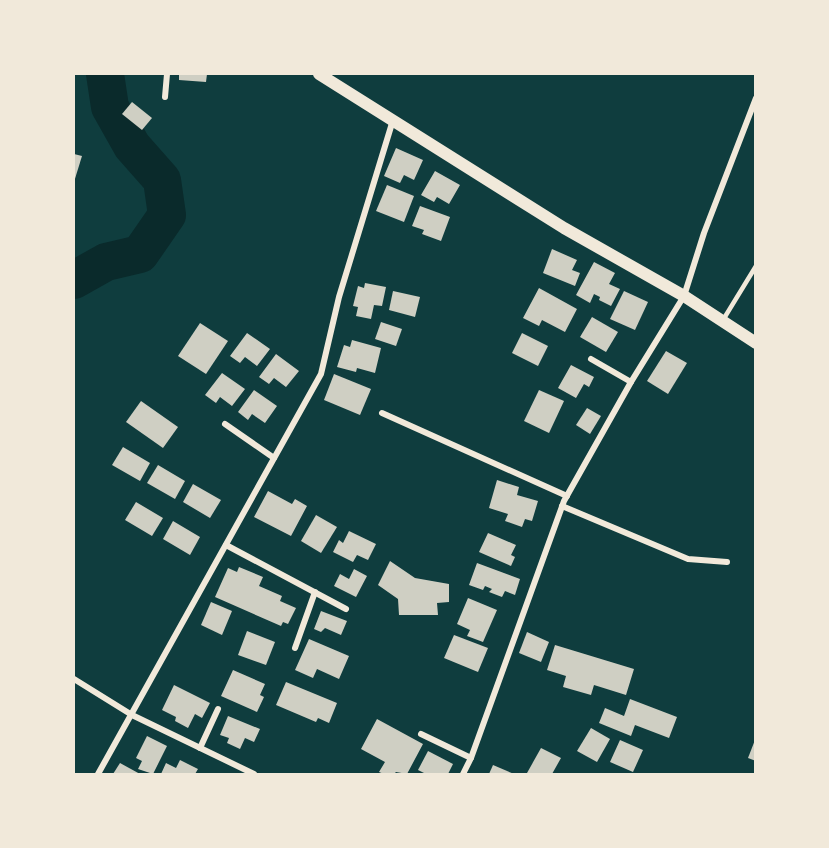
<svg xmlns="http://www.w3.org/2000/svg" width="829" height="848" font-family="Signika,sans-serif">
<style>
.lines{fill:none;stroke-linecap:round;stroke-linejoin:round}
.river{stroke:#0a2a2b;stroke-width:38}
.building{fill:#cfcfc3}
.service{stroke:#f1e9da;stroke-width:4.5}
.minor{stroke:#f1e9da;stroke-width:6}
.secondary{stroke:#f1e9da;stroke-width:12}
</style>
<rect width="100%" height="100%" fill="#0f3d3e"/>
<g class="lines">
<path class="river" d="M74,280L106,262L140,254L167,215L162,180L132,146L110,107L105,74"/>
</g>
<g class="building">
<path d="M179,74H207L206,82L179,80Z"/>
<path d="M132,102L152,118L142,130L122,114Z"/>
<path d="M396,148L423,160L414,180L404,175L400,183L384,176Z"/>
<path d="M74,154L82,156L74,182Z"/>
<path d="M435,171L460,185L449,204L437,197L434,202L421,195Z"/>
<path d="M387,185L414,196L404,222L376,211Z"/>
<path d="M420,206L450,217L441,241L422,234L424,230L412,226Z"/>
<path d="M552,249L577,260L572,270L580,273L575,286L543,273Z"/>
<path d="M594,262L615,273L609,284L620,289L611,306L599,300L600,297L594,294L590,303L576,295Z"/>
<path d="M365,283L386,287L382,306L374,305L371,319L356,316L358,307L353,306L358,286L364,288Z"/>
<path d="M539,288L577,309L565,332L542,320L539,326L523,318Z"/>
<path d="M393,291L420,297L415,317L389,310Z"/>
<path d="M624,291L648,302L635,330L610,319Z"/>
<path d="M592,317L618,332L606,352L580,337Z"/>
<path d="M381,322L402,329L396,346L375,339Z"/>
<path d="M200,323L228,341L206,374L178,356Z"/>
<path d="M247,333L270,349L257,366L245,357L240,363L230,356Z"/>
<path d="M522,333L548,346L538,366L512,353Z"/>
<path d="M352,340L381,348L375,373L357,368L356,372L337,367L344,345L350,347Z"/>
<path d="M666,351L687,363L668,394L647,381Z"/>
<path d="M276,354L299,371L286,387L274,378L269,384L259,377Z"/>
<path d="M571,365L594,377L589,387L584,384L576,398L558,388Z"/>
<path d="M222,373L245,389L232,406L220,397L216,403L205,395Z"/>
<path d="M334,374L371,389L360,415L324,400Z"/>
<path d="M254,390L277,406L265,423L252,414L248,420L238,412Z"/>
<path d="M539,390L564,401L549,433L524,421Z"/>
<path d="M141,401L178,427L163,448L126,422Z"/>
<path d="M587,408L601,416L590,434L576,425Z"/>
<path d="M123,447L150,463L140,481L112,465Z"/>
<path d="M158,465L185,481L175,499L147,483Z"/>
<path d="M497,480L519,487L517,495L538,501L532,521L525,519L522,527L505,521L508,514L489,508Z"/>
<path d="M193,484L221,500L210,518L183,502Z"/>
<path d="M268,491L292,504L295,499L307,506L291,536L254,517Z"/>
<path d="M136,502L163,518L152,536L125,520Z"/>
<path d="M316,515L337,527L321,553L301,541Z"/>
<path d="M173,521L200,537L190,555L163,539Z"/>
<path d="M349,531L376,544L368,560L357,555L353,562L333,552L339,540L343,543Z"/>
<path d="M488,533L516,545L511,555L515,557L511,566L479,552Z"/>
<path d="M390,561L415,578L449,584V602L437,603L438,615H399L398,599L378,585Z"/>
<path d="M477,563L520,579L515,595L505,591L502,597L489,592L492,589L485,586L483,590L469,585Z"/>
<path d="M239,567L263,577L259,586L282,596L280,601L296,608L288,624L283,622L281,626L215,597L228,568L237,572Z"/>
<path d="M354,569L367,576L356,597L334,586L340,574L349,579Z"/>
<path d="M468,598L497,610L483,642L467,636L470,630L457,624Z"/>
<path d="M211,602L232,611L222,635L201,625Z"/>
<path d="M321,611L347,621L341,635L325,628L321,632L314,629Z"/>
<path d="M247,631L275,642L266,665L238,655Z"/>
<path d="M527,632L549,642L541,662L519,653Z"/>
<path d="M454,635L488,648L478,672L444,658Z"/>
<path d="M309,639L349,656L339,679L317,669L313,678L295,670Z"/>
<path d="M555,645L634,669L626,695L594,685L591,695L563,687L566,676L547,670Z"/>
<path d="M233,670L265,684L260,695L264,697L257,712L221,696Z"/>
<path d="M286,682L337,703L329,723L318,718L316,722L276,705Z"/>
<path d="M174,685L210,703L202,718L195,714L188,728L175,721L176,717L162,710Z"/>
<path d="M630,699L677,717L669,738L635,725L631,736L599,723L605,708L624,716Z"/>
<path d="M228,716L260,729L254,742L245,738L240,749L227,743L229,738L220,735Z"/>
<path d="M377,719L423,744L407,774L396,772L394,774H384L379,772L385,762L361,749Z"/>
<path d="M591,728L610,739L597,762L577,751Z"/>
<path d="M147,736L167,746L153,774L138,769L142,761L136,758Z"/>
<path d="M620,740L643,750L633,772L610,762Z"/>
<path d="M755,740H756V761L748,758Z"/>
<path d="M541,748L561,758L552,774L527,773Z"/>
<path d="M428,751L453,764L448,774H426L418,770Z"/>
<path d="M180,760L198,769L195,774H161L166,763L176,768Z"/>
<path d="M120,763L140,774H113Z"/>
<path d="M493,765L514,774H489Z"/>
</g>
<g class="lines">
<path class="service" d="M723,320L756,266"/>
<g class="minor">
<path d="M165,97L167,74"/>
<path d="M591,359L631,382"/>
<path d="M382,413L567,496"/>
<path d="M225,424L274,458"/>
<path d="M562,506L688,559L727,562"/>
<path d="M226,545L346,609"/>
<path d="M295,648L315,592"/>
<path d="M74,679L132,715L254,774"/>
<path d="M421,734L471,758"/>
<path d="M200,748L218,709"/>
<path d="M98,774L321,374L339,297L393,120"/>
<path d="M463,774L471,758L564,501L631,382L684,296L704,233L756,98"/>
</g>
<path class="secondary" d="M319,74L564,228L684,296L756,343"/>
</g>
<rect width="829" height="848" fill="none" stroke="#f1e9da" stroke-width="150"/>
</svg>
